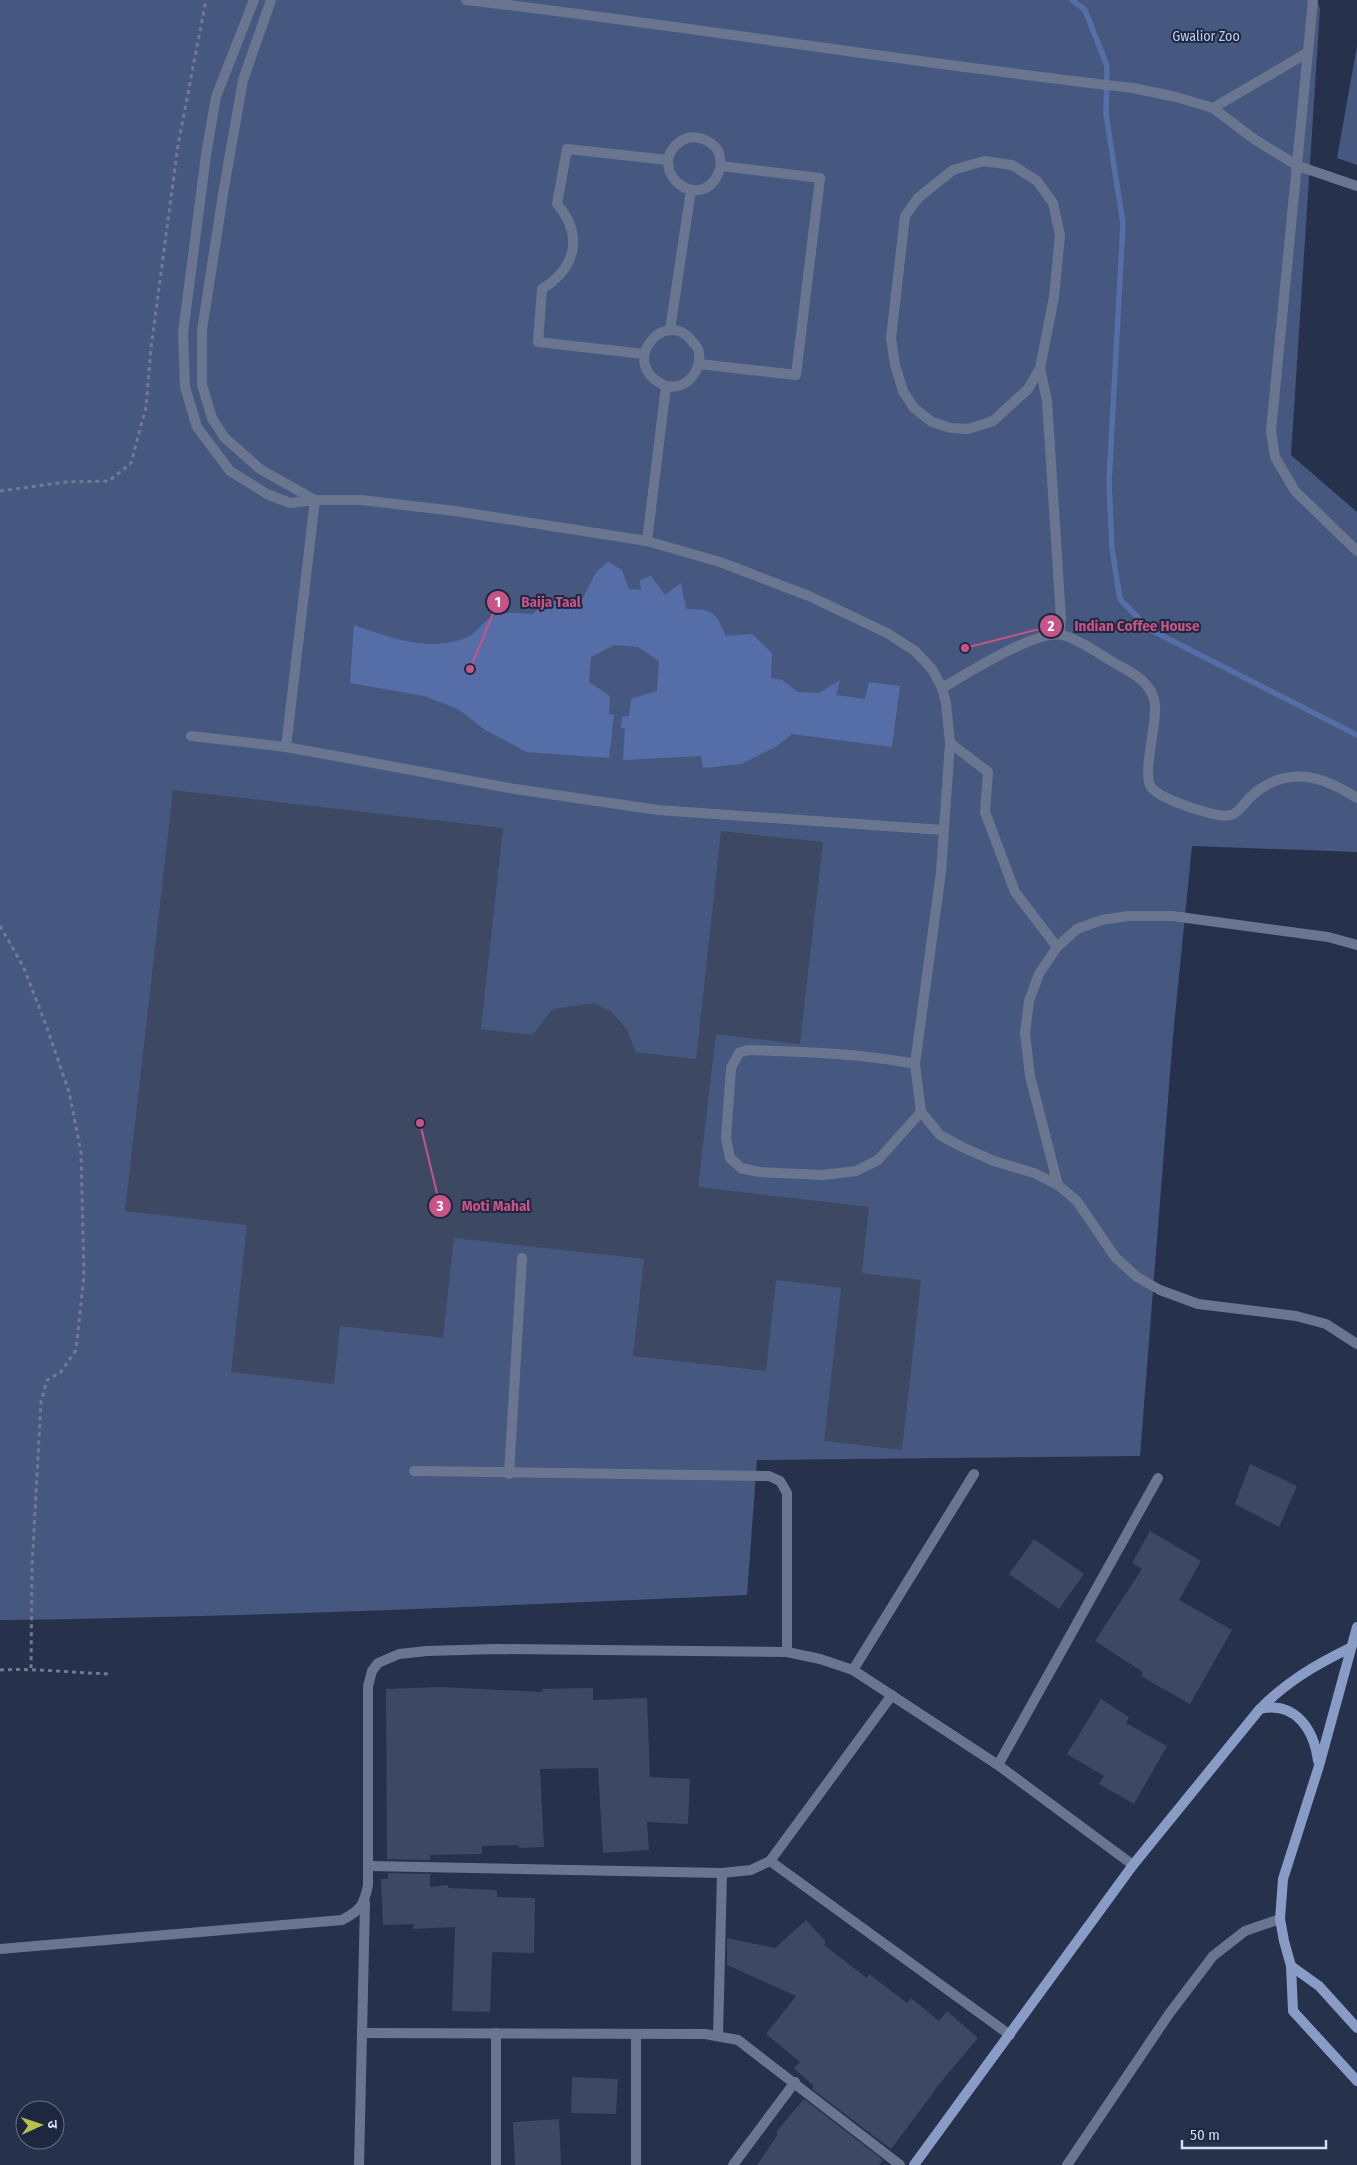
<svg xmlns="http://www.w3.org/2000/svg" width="1357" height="2165" font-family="'Fira Sans Condensed','Noto Sans Devanagari',sans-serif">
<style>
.green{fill:#465880}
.water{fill:#556ea7}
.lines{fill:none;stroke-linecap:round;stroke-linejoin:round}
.stream{stroke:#556ea7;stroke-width:5.5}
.building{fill:#3d4963}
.path{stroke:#717a90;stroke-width:3;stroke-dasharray:4 4;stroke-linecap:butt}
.service{stroke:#6a7690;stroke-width:10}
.minor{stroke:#6a7690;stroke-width:10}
.tertiary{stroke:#6a7690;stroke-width:10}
.secondary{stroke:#899cc5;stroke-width:10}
.labels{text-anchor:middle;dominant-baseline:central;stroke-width:4;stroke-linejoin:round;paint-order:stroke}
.park-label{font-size:14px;fill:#bdcdef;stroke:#1d2740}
.leader{fill:none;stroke:#c85387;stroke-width:2}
.callout-dot{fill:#c85387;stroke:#1d2740;stroke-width:2}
.mark-label{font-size:15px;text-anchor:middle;font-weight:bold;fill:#fff}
.callout-label{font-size:15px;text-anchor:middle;font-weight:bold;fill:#c85387;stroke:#1d2740;stroke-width:4;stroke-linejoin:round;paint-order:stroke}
</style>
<rect width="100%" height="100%" fill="#26314b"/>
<g class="green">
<path d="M0,0H1317L1320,9L1291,455L1357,512V852L1192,846L1173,1036L1140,1456L757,1460L747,1595C498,1606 249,1617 0,1620Z"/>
<path d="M1357,46V165L1337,158Z"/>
</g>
<path class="water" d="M608,562L622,570L629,589L641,590L640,580L651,576L665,595L681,583L686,609C714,609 715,612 726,636L752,634L772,653L771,678L782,680L798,692L819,693L840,680L836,695L865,699L869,682L900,686L892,747L792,734L777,746L741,764L703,768L701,756L623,760L625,728H621L622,717L629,716L631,699L657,691L659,661L638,647L614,645L591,657L589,682L610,696L609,714L614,715L609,758L527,752L485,730L458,709L424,696L350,683L354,625C391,638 430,653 468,637C474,634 480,626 485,622C499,609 517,613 533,614L545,600L581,602L596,572Z"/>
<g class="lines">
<path class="stream" d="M1072,0L1085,10L1107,66L1106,114L1123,224L1109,482L1112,549L1120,599L1149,629L1357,735"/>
</g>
<g class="building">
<path d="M173,790L503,828L481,1029L532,1035L553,1009L593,1003L612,1012L627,1030L636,1052L696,1059L721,831L823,842L800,1044L716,1034L698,1187L869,1207L862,1273L921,1280L902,1450L824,1441L841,1288L776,1280L766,1371L633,1356L644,1259L454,1238L443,1338L340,1326L334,1384L231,1372L247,1225L125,1211Z"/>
<path d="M1250,1464L1297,1486L1279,1527L1235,1504Z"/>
<path d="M1150,1531L1201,1561L1179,1600L1232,1630L1190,1704L1141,1676L1143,1672L1095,1641L1142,1569L1132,1563Z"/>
<path d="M1034,1539L1084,1574L1059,1609L1009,1574Z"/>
<path d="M441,1687L543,1692L542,1689L593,1688V1700L647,1698L650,1777L690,1779L688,1824L647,1822L649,1850L603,1853L598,1768L540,1769L544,1847L519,1848L518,1845L482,1846V1854L430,1855V1860L387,1859L386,1689Z"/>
<path d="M1101,1699L1129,1717L1126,1723L1167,1746L1134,1804L1099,1784L1104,1776L1067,1754Z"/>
<path d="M388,1873L430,1874V1887L448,1885V1888L497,1890V1897L535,1898L534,1953L492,1952L490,2012L452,2011L455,1927L413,1929L414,1924L383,1925L381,1879H388Z"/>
<path d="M806,1920L826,1942L824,1945L867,1978L869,1974L907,2003L911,1998L939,2021L947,2011L978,2038L935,2089H936L891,2149L812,2089L814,2086L794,2068L800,2062L766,2034L796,1996L727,1965V1938L775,1948Z"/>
<path d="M572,2077L618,2079L616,2114L571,2113Z"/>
<path d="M804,2099L883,2160L879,2165H757L778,2134L776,2132Z"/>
<path d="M559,2119L561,2165H515L513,2122Z"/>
</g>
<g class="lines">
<g class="path">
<path d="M0,491L66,482L109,481L131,463L146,407L151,348L178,145L206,0"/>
<path d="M0,926L23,966L46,1025L69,1092L81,1152L84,1276L76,1350L60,1373L47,1380L41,1402L32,1566L31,1668"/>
<path d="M0,1670C37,1668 74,1673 112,1674"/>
</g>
<g class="service">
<path d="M984,161L1012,165L1037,181L1053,203L1060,235L1054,297L1040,368L1028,389L993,421L968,429L951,428L932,422L914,408L903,391L895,365L891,338L905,216L918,198L953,170Z"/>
<path d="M670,330L691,190"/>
<path d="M644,354L538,342L542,289C576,268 584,235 557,204L567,149L668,160"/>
<path d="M699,364L796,375L820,178L721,166C705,221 641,169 681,141C692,133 711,139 718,151C720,154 720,161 721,166"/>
<path d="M1040,368L1047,401L1061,618L1060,634"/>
<path d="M647,541L666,386C670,386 675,387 678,386C693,382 703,364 698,349C697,346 693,343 691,340C664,307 616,365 666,386"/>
</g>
<g class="minor">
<path d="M466,0C688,26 910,63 1133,88L1176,97L1213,108L1254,139L1298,166L1357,186"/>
<path d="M1313,0L1271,431L1275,457L1295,491L1357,551"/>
<path d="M1213,108L1307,53"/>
<path d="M942,688C967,674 1036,629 1062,635C1079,639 1102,656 1118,665C1135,674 1153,684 1155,705C1157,724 1142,774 1151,787C1159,798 1195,809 1209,813C1241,822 1237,807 1256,792C1291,765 1324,777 1357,798"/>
<path d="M191,736L286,747L515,789L658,810L943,830"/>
<path d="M950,743L988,772L985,812L1015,892L1057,947"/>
<path d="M286,747L315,500"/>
<path d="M915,1064C860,1053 804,1052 748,1050L739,1053L731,1068L726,1138L730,1158L741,1168L759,1172L823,1175L856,1171L878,1160L921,1112"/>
<path d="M1058,1185L1030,1076L1025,1033L1029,1001L1039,974L1057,947L1077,929L1102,920L1128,916H1172L1328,937L1357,945"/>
<path d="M414,1471L769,1476L780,1481L787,1493V1652"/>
<path d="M509,1474L522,1258"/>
<path d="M853,1670L974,1474"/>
<path d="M998,1765L1158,1478"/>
<path d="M770,1861L1010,2035"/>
<path d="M369,1866L722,1873L751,1870L770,1861L892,1695"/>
<path d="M0,1949L342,1920C361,1910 364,1905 368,1885V1686L372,1671L378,1663L399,1654L427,1651L496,1649L787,1652L820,1659L853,1670L998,1765L1133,1865"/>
<path d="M362,2033L705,2034L738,2040L900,2165"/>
<path d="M636,2034V2165"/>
<path d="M718,2036L722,1873"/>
<path d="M359,2165L365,1903"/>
<path d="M496,2165V2033"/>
<path d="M733,2165L795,2082"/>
<path d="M1067,2165L1169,2014L1213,1956L1245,1931L1280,1919"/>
</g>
<g class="tertiary">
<path d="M254,0L216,97L206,155L183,333L185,387L197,427L230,471L267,494L290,503L315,500H361L455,511L647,541L720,562L809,596L887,633L915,651L932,669L942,688L946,703L950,743L941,872L915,1064L921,1112L940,1135L962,1147L994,1161L1034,1173L1058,1185L1077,1201L1115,1257L1137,1277L1160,1290L1198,1304L1296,1316L1326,1324L1357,1344"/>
<path d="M271,0L243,80L224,188L202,330V385L212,418L224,437L260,469L315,500"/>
</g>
<g class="secondary">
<path d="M1357,1627L1319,1766L1283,1879L1280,1919L1284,1941L1291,1966L1293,2011L1357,2081"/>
<path d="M1260,1709C1295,1701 1314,1729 1318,1761"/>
<path d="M1291,1966L1319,1986L1357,2028"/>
<path d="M914,2165L1133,1865L1259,1710C1286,1682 1315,1665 1350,1648"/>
</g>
</g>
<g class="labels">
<g class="park-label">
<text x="1206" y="36">Gwalior Zoo</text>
</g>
</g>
<path class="leader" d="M470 669L498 602M965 648L1051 626M420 1123L440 1206"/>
<g class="callout-dot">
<circle cx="470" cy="669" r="5"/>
<circle cx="965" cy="648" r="5"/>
<circle cx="420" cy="1123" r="5"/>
<circle cx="498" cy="602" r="12"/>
<circle cx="1051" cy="626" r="12"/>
<circle cx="440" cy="1206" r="12"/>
</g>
<g class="mark-label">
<text x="498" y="607">1</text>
<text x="1051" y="631">2</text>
<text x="440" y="1211">3</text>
</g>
<g class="callout-label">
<text x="551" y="607">Baija Taal</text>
<text x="1137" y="631">Indian Coffee House</text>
<text x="496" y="1211">Moti Mahal</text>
</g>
<g transform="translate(40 2125) rotate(87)"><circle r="24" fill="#1d2740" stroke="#677086"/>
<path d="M0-4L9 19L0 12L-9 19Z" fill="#b4c24a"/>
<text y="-8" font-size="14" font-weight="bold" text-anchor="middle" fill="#d7deef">उ</text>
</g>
<path d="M1182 2140v8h144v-8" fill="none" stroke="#d7deef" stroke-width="2.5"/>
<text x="1190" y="2140" font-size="15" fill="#d7deef" stroke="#1d2740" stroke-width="4" paint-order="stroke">50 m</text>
</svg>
